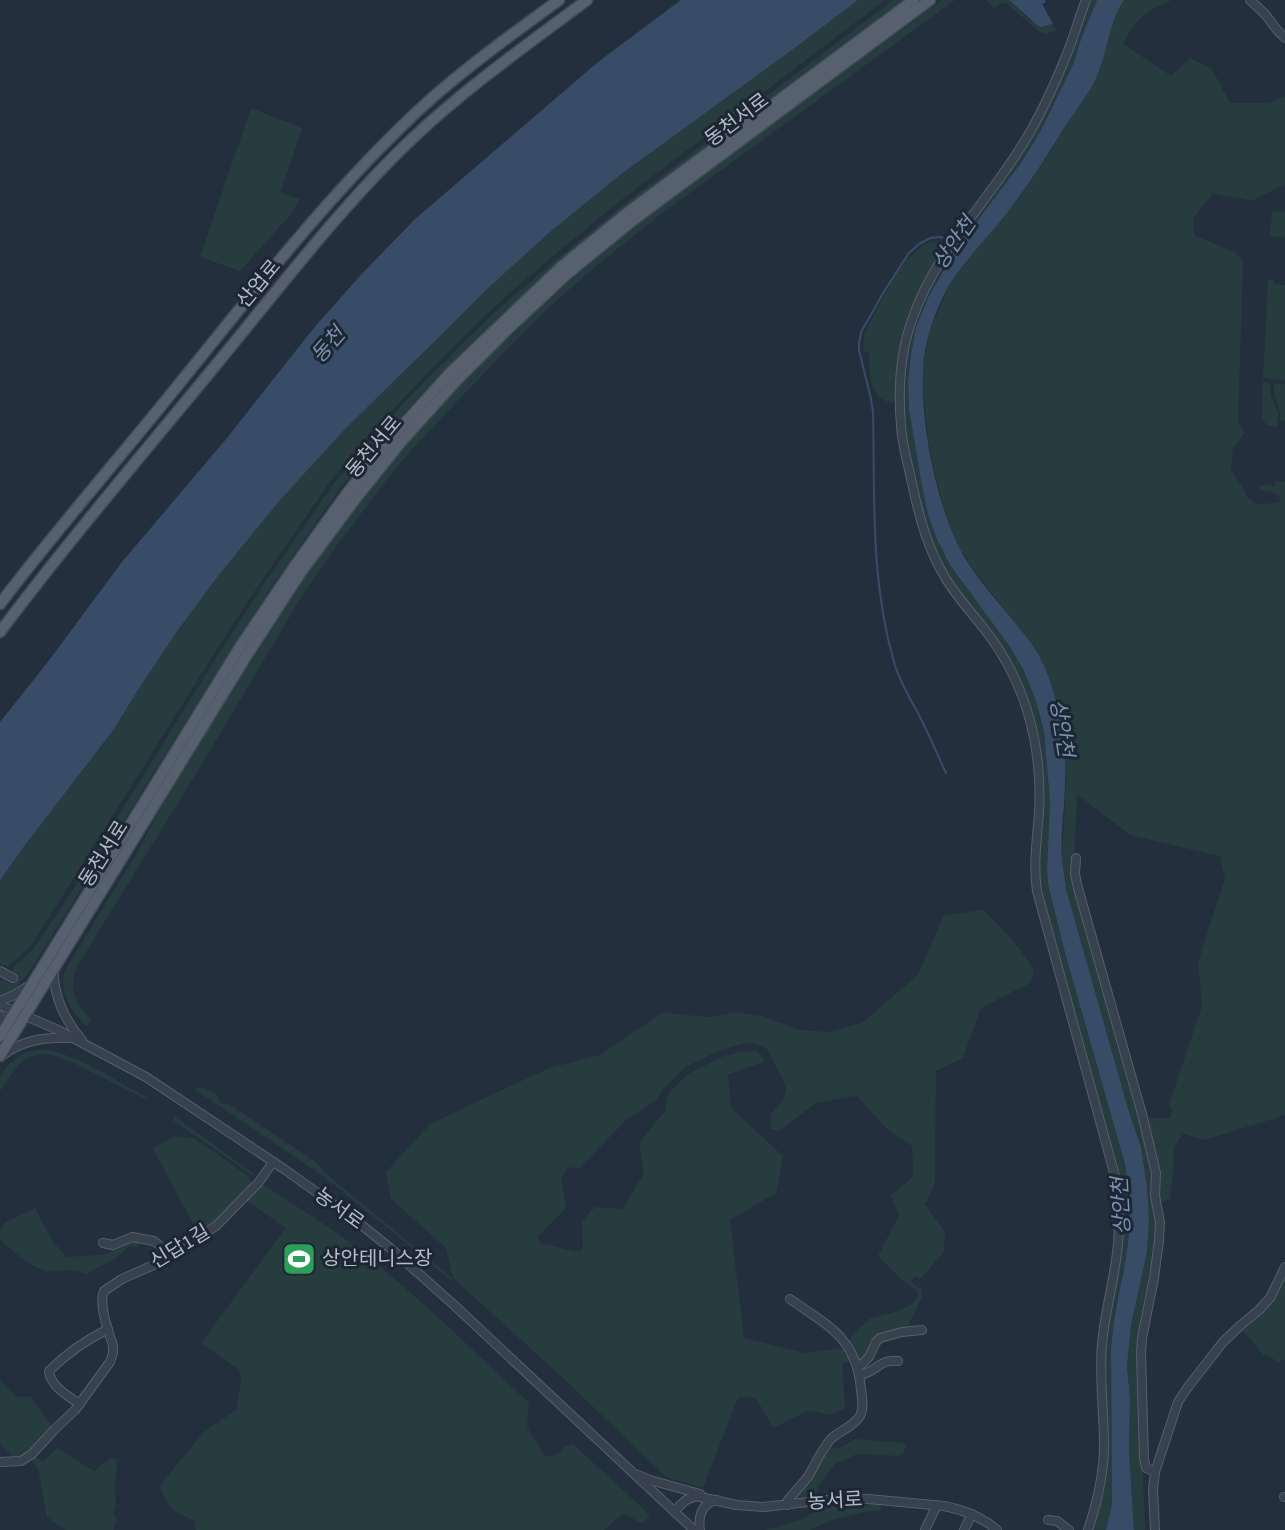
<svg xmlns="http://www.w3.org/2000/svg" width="1285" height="1530" font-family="'Source Sans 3','Noto Sans KR',sans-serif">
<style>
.green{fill:#263c3f}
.water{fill:#394c67}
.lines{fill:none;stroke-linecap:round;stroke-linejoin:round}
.stream{stroke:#394c67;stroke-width:2}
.minor-casing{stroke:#565f6c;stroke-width:10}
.major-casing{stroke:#414a57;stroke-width:13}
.minor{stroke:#38414e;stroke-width:8}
.major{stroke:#56606e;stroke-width:10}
.labels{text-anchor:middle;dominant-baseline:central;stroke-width:6;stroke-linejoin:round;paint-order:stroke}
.street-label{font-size:20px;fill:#b4bcc9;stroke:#1d2633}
.poi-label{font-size:20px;fill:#b4bcc9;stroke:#1d2633;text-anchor:start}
.water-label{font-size:21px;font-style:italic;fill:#7c92b1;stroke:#1d2633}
</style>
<rect width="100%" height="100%" fill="#242f3e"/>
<g class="green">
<path d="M858,0H885L620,201L548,260L494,307L440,360L372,431L332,479L262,580L214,654L31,946L8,966L0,964V881L19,853L114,729L138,690L178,630L218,576L281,499L346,428L434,342L487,289L550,232L620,175L800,44Z"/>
<path d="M893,0H904L558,264L501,315L447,368L415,401L341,487L272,586L224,660L30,971L13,991L5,995L0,994V981L5,980L10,984L14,983L16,978L12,970L13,967L32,951L62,907L217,656L265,582L335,482L375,435L410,396L497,310L551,264L623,205Z"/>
<path d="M942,0H955L661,214L595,267L548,308L510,346L413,448L388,478L338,544L303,594L205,759L78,965C67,989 75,1001 91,1020L87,1027C72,1012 56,990 66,968L135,856L169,793L280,615L315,563L342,525L390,464L429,419L463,382L541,306L562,287L631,230L678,194Z"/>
<path d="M986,0H1009C1022,12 1034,30 1053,24L1056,31L1046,34L1040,32L1006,3H1001L994,8Z"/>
<path d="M1090,0H1097L1081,39L1073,65L1040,132L1021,163L954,252L939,276L911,355L908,381L909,409L921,481L928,514L936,537L950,565L1010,647L1024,671L1036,701L1044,731L1050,803L1047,868L1048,884L1065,953L1125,1164L1130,1197V1227L1126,1258L1114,1321L1111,1348L1112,1504L1106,1530H1091L1100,1498L1103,1358L1121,1209L1039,891L1040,776L1020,685L946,576L930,541L906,445L902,386L908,339L927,287L1024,146Z"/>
<path d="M1124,0H1172C1146,11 1135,19 1123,44L1171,76L1190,58L1212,69L1230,103H1269L1285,96V184L1251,201L1213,193L1193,219L1194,235L1236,253L1243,261L1238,421L1245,433L1233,448L1231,470L1242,486L1248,498L1257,504L1280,503L1279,495L1270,491L1259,490L1260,485L1275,486V482H1285V1115L1205,1140L1183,1134L1174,1147L1173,1173L1170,1199L1159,1204L1146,1116L1160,1119L1170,1118L1173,1111L1169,1105L1202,1006L1198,962L1225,879L1220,856L1130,835L1077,794L1074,857L1152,1158L1159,1222L1144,1317L1143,1470L1145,1530H1134L1129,1451L1130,1399L1127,1366L1131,1325L1147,1252L1149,1218L1147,1186L1141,1147L1129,1112L1066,889L1062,858L1066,778L1056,703L1048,675L1037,651L973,569L958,545L946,515L936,478L928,439L924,397L923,370L930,330L947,290L957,272L968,257L985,240L1028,184L1047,157L1065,127L1089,90L1101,66L1111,26L1118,8Z"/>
<path d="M251,108L302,128L280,193L300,199L291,214L240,271L200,257Z"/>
<path d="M1272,212H1285V238L1270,236Z"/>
<path d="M939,241H945L949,244L922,289L896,403C867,401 870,374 869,352L864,351L863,349L864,335L867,327L893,280L905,263L916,251L924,245L931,242Z"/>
<path d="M1268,280H1273L1275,284L1285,285V380L1263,378Z"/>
<path d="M1263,382L1270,383L1271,396L1278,412L1277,428L1267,425L1262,419Z"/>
<path d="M1274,383L1285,384V421L1280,420C1281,407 1272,396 1274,383Z"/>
<path d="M983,910C1002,929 1024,949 1034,973L1032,977L1030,983L981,1008L963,1058L936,1071L935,1184L925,1204L945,1232L944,1252L921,1278L915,1276L911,1282L921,1289L922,1296L907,1329L891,1332L860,1364L849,1345L851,1336L871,1318L898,1311L913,1304L919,1295L917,1291L901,1279L878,1256L899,1215L891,1195L913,1177L912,1146L887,1129L857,1096L816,1103L779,1131L771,1129V1114L783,1101L786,1089L783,1080L767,1049L760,1045L750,1042L720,1050L684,1068L664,1088L655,1101L626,1120L579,1169L568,1167L561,1179L566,1208L537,1237L540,1243L579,1252L583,1248L582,1221L595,1207L622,1209L644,1174L639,1143L665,1111L668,1094L688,1074L721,1057L739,1052L756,1051L762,1057L764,1062L728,1074L731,1108L783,1156L776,1193L730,1220L744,1338L804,1353L846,1348L852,1360L842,1364L845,1408L830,1415L809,1410L773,1428L756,1398L738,1397L703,1488L669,1478L662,1473L563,1378L454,1279L450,1280L410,1246L322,1175L194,1089C202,1086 213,1091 219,1097V1101L223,1104L230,1105L317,1163L324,1172L453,1279L446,1248L391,1199L386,1172L430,1124L549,1068L600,1055L662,1013L710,1017L736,1013L762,1016L800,1030L828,1032L862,1023L918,975L944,915Z"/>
<path d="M45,1049C80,1056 116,1081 148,1098L145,1099L76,1064L53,1055L41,1054L25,1059L18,1065L0,1091V1075L8,1065L21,1055L28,1052Z"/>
<path d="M174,1116L254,1174V1175H252L174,1121L173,1117Z"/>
<path d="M175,1136L194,1138L249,1177L251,1184L219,1218L198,1232L153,1149Z"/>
<path d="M262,1184C297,1207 335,1229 367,1256C424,1302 476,1353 529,1403L527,1427L546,1457L557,1454L564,1447L573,1444L650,1515L643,1523L639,1522L625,1514H622L604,1530H196L194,1520C173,1512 166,1507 160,1485L204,1432L237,1409L241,1377L239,1370L201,1343L286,1228L247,1201Z"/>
<path d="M35,1208L52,1241L67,1257L108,1254L123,1242L140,1240L138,1247H128L115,1259L86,1274C70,1266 59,1275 44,1270C27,1266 13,1250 0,1240V1230L6,1222Z"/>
<path d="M1285,1274V1360L1282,1359L1279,1363L1266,1354L1263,1355L1243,1330C1266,1312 1277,1302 1285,1274Z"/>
<path d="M0,1381L17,1397L30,1396L53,1428L31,1453L15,1459L0,1444Z"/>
<path d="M855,1439L903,1443L906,1446L904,1452L899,1456L857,1454L835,1464L817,1487L818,1495L795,1498L827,1447C837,1452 846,1444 855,1439Z"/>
<path d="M57,1448L94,1471L111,1458L117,1460L115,1487L116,1506L113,1515L117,1518L113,1530H65L47,1517L38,1468L31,1460L35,1456L43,1462Z"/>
<path d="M858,1504L880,1505L881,1506V1510L863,1512L829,1521L810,1530H765L800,1520L819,1509L820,1507Z"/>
</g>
<g class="water">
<path d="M681,0H858L800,44L620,175L550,232L487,289L434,342L346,428L281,499L218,576L178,630L138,690L114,729L19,853L0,881V722L47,663L122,562L227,438L313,329L358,278L414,220L598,62Z"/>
<path d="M1009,0H1045L1046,2L1042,4L1053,24L1041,27L1037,25Z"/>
<path d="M1097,0H1124C1110,20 1109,42 1101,65C1098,74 1094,83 1089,91C1081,104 1072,116 1064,128C1046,158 1027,187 1006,214C987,239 964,260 948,287C934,312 924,343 923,372C921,425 935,497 958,545C972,574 996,599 1016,624C1023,633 1031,642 1037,652C1046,667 1052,685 1056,702C1063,727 1066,755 1065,781C1065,807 1060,834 1062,859C1063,869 1065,879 1066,889L1129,1112L1141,1147L1147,1186L1149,1218L1147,1252L1131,1325L1127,1366L1130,1399L1129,1451L1134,1530H1106L1112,1504L1111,1348L1114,1321L1126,1258L1130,1227V1197L1125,1164L1065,953L1048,884L1047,868L1050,803L1044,731L1036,701L1024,671L1010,647L950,565L936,537L928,514L921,481L909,409L908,381L911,355L916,328L928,298L954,252L1021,163L1040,132L1073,65L1081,39Z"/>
</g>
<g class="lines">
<path class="stream" d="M946,773C937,754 929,734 919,715C910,698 899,681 894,662C870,579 875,498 873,412L871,399L859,350V344L861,332L885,290L909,253L919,244L930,238L940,237L950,240"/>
<defs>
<g id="minor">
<path d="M1086,0C1079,17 1075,34 1068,51C1055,84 1040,117 1021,147C985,205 934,254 912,320C900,353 898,390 901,426C902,445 908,464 912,483C919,517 928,550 946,579C957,597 972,613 985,630C1003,653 1017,679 1026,707C1037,741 1041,777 1039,813C1037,839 1033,865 1037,891L1115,1176C1118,1198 1120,1221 1118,1244C1115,1278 1105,1310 1102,1344C1099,1377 1104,1411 1104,1445C1104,1474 1097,1503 1088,1530"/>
<path d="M1250,0L1265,14L1277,30L1285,38"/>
<path d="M1076,858L1075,874L1078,888L1142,1114L1156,1173L1155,1196L1160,1222L1159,1241L1154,1278L1142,1338L1141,1353L1144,1459L1146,1468L1155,1472"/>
<path d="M54,970C53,995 65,1021 82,1040"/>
<path d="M0,971L13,978"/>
<path d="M0,1001L14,995L30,985"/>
<path d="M0,1005L58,1030L146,1077L284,1169L354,1219L390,1248L454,1305L694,1530"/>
<path d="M0,1016L2,1027L1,1033"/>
<path d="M3,1055C23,1040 45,1037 70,1038"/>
<path d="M103,1243L113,1245L132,1237L154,1241L160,1246L166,1256"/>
<path d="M858,1368L869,1357L876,1342L880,1338L902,1332L922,1330"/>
<path d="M860,1375C876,1372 879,1359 898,1361"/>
<path d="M80,1404C69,1397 50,1386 49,1371C66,1354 86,1340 108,1329"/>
<path d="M0,1462L21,1461L32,1454L54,1430L75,1410L110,1362L113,1353V1346C109,1332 98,1305 104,1291L122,1279L158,1263L179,1246L197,1238L216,1226L259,1182L273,1162"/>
<path d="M638,1475L650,1480L700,1494"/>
<path d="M1284,1497H1285"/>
<path d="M788,1505V1500C795,1491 803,1484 809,1475C816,1463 821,1450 831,1439C839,1431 853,1427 860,1416C864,1409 862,1398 861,1389C856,1337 828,1326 790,1299"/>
<path d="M674,1511L686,1500L696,1496L736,1505L763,1507L845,1498L868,1499L944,1506C964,1510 982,1517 997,1530"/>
<path d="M1048,1520L1057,1521L1069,1530"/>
<path d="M700,1530C698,1516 702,1503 717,1500"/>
<path d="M925,1530L937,1505"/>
<path d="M964,1530L972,1514"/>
<path d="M1155,1530L1153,1489L1155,1472L1178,1402L1188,1387L1223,1342L1241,1325L1259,1310L1270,1298L1285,1267"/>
</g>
<g id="major">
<path d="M0,604C53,534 111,468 166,400C241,308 315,211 400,128C448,80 504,40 559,0"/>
<path d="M0,632C70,539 146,450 220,360C281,286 343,204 413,138C467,87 528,44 587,0"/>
<path d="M0,1036L240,647L294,567L348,492L393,436L450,373L561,267L627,213L914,0"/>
<path d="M0,1056L247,655L301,572L356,498L401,442L457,380L510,327L567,274L632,221L930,0"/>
</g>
</defs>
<use href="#minor" class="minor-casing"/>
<use href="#major" class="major-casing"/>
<use href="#minor" class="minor"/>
<use href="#major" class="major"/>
</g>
<defs>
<symbol id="stadium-square" viewBox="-11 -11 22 22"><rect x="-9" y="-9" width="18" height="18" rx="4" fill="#2e9e5b" stroke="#1d2633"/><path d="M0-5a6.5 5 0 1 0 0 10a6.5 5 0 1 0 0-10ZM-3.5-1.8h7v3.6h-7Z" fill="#fff"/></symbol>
</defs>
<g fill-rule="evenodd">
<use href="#stadium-square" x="280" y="1240" width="38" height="38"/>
</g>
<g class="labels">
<g class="street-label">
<text transform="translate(737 120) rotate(-37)">동천서로</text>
<text transform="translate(259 284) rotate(-50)">산업로</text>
<text transform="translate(374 447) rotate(-50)">동천서로</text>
<text transform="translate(104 854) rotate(-58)">동천서로</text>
<text transform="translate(339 1209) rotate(36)">농서로</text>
<text transform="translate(180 1247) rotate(-31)">신답1길</text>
<text transform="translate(835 1501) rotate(-3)">농서로</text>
</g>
<g class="poi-label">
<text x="322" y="1259">상안테니스장</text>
</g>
<g class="water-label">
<text transform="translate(954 243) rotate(-55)">상안천</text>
<text transform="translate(328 345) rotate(-49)">동천</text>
<text transform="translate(1062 728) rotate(81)">상안천</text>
<text transform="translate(1121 1206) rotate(-93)">상안천</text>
</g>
</g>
</svg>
